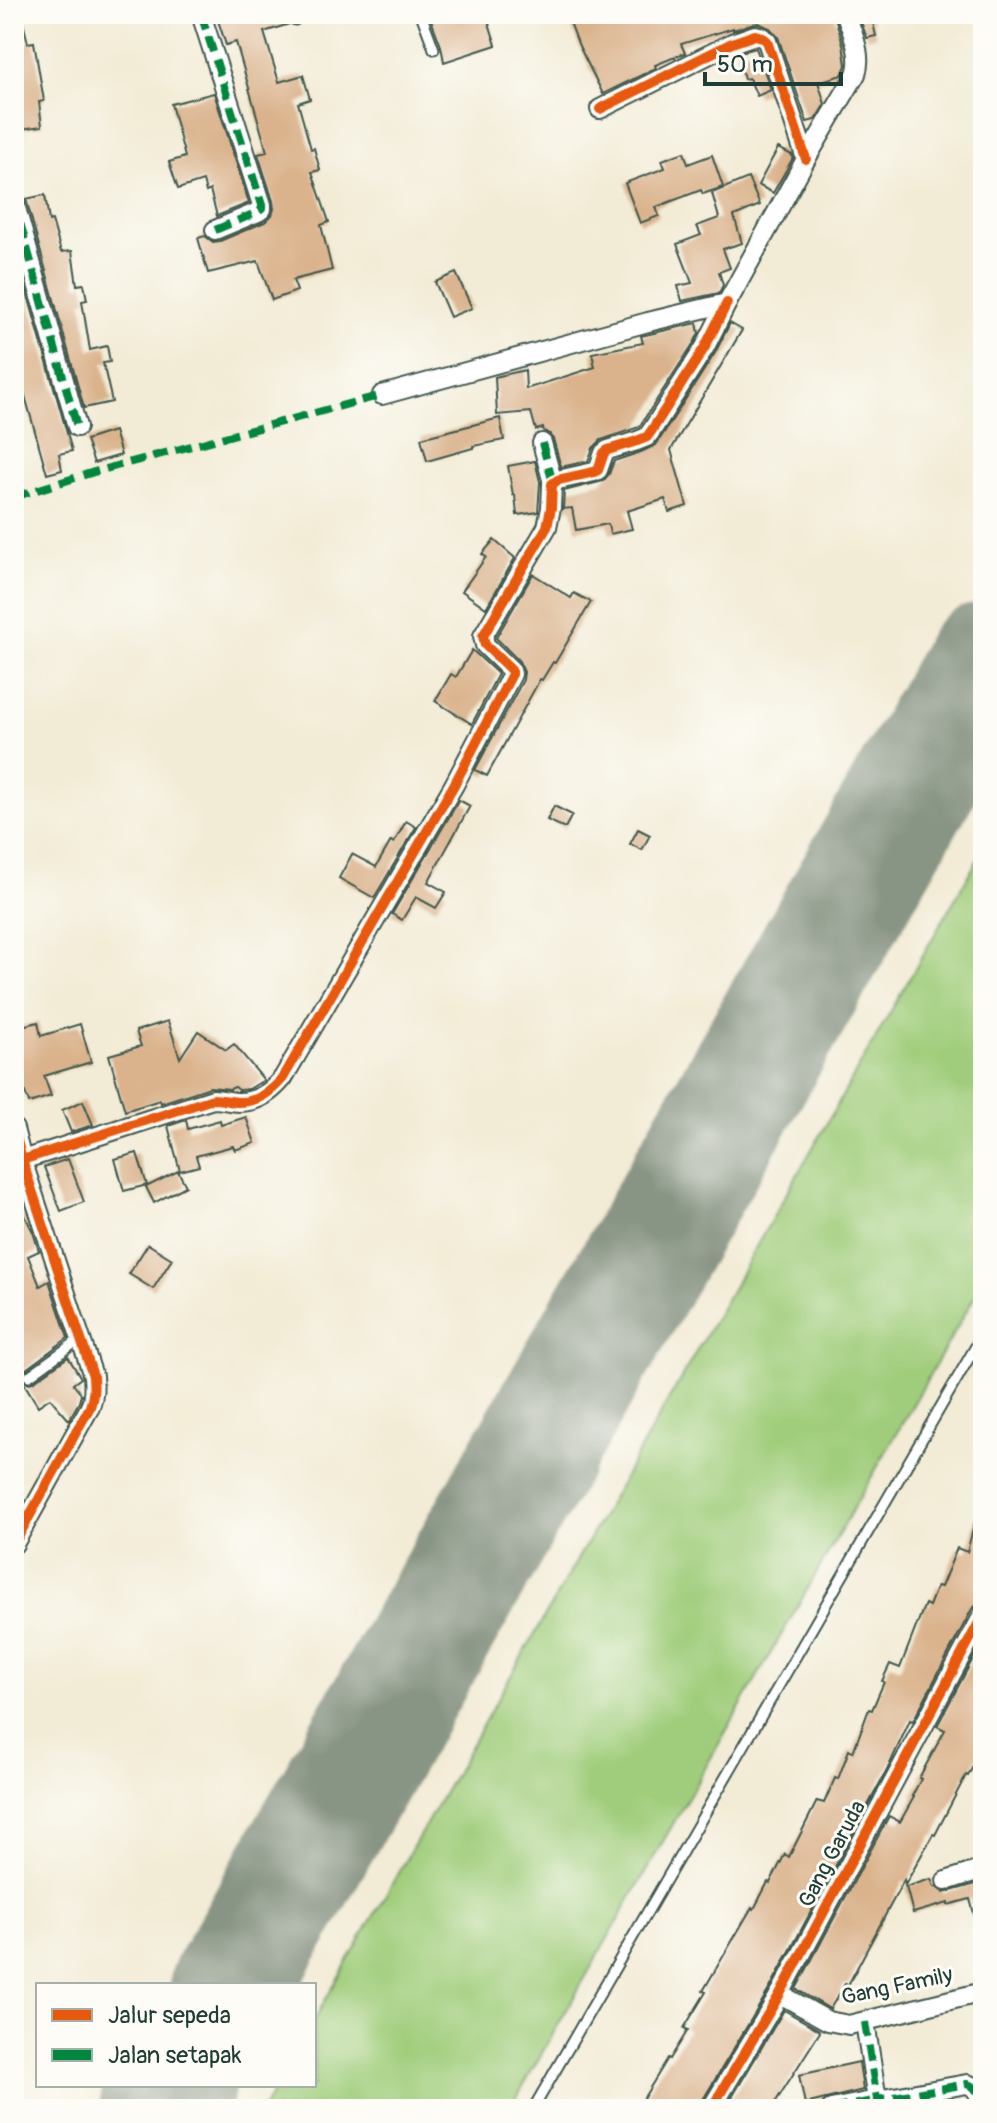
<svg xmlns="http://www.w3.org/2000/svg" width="997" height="2123" font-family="Pangolin,sans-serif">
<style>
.green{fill:#a0cd7b;stroke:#608558;stroke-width:2}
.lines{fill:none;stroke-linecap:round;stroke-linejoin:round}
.runway{stroke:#889484;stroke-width:122}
.building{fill:#dab38c}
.service-casing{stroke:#3f574c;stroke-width:13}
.minor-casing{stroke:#3f574c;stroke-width:22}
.service{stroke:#fff;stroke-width:9}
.minor{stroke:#fff;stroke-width:18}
.quiet{stroke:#00873e;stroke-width:8;stroke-dasharray:16 8;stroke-linecap:butt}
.cycleway-casing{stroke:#fdfcf7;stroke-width:15}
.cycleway{stroke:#e8590c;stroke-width:10}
.labels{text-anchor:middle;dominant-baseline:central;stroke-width:6;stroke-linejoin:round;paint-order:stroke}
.street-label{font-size:22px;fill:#1f3d34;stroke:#fdfcf7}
</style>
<rect width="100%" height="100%" fill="#fdfcf7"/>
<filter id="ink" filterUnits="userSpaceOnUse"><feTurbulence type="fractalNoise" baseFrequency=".0125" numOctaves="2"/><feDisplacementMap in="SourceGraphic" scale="16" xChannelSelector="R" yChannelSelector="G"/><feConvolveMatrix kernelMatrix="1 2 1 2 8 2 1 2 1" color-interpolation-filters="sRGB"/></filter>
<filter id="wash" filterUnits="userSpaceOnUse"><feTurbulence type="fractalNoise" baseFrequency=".006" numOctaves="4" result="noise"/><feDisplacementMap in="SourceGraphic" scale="32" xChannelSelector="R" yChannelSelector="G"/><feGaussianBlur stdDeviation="1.8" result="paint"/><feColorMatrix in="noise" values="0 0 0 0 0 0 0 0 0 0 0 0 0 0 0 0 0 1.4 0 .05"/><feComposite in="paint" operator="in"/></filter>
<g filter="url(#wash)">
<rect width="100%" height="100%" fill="#f2ebd5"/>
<path class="green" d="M983,850V1282L510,2109H263L277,2085H314V2020Z"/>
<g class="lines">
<g class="runway">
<path d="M231,1985L983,664"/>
<path d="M160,2109L174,2085"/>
</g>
</g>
<g id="blocks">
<g class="building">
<path d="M14,14H21L28,43L34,42L44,101L39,102L42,126L14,130Z"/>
<path d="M216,14H286L289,24L264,32L279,82L303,75L310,99L298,103L311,149L314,148L320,170L312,172L329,222L321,225L332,270L293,280L297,291L272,300L258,261L208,273L198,238L205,236L213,242L220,241L265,222L272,215L274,209L273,201L258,154L267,152L236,42L226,45Z"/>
<path d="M429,14H486L496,45L444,62L441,46Z"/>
<path d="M567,14H834L843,44L846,65L842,75L818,82L825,104L815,120L807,122L778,37L770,28L758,23L751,24L733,30V28L681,44L685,53L655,65L656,68L603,94L579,46Z"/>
<path d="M871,14L876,36L867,38L859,16Z"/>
<path d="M756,48L771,90L757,96L749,78L744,79L738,53Z"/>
<path d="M214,93L249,203L217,216L210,190L206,192L203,181L178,189L169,162L185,157L171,104Z"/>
<path d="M778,148L792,155L793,158L773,193L758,185Z"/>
<path d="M684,152L688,164L712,155L723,187L703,194L701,190L656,207L659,216L640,223L625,183L665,168L662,160Z"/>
<path d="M748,178L760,205L734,216L742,243L723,249L730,268L719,272L723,285L719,293L682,301L678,286L692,283L677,244L701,235L697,226L719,218L712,193Z"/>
<path d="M45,195L49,221L52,220L61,252L72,251L77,285L84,284L87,300L82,301L90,350L107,346L110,362L103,363L112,402L84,408L26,199Z"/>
<path d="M14,246L72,451L59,454L62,470L47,474L16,364H14Z"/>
<path d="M456,273L472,308L450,317L435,282Z"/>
<path d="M697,323L699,333L695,341L639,427L601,440L593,448L588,461L561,467L553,439L550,434L544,431L543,428L536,430L531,412L497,415L495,377L525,370L526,389L595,367L592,353L643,343L641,336Z"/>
<path d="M730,323L742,330L671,450L687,506L669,512L665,499L627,511L632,529L610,534L608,524L576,530L572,508L563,509L564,491L603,481L609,474L614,461L641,452L656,445L715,353Z"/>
<path d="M500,418L504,440L473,446V448L427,461L421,438Z"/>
<path d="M114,431L121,455L94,463L86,440Z"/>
<path d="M535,461L540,482L538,512L517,515L515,495H513L508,466Z"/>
<path d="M494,540L515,558L486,608L462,591L486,557L482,554Z"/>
<path d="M533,574L571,598L574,593L591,602L555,663L553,662L542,680L540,679L487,776L475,770L523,680L524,672L519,661L496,638Z"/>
<path d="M472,650L498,674L472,724L435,701L451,674L456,677Z"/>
<path d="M459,800L470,806L428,882L446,892L436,908L416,897L402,920L392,914Z"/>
<path d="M554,806L572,815L565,828L547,820Z"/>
<path d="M406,821L416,827L374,898L339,878L352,854L376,867L391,841L394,843Z"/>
<path d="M638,829L650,835L642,850L630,844Z"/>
<path d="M168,1021L180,1058L198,1031L226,1050L234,1044L264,1080L249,1089L239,1090L235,1087L230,1089L210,1087L161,1103L160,1100L125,1111L109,1055L141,1046L136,1031Z"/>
<path d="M38,1022L41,1036L80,1024L91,1062L44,1076L51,1096L29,1103L23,1086L14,1089V1028Z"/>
<path d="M83,1101L93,1125L71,1132L62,1110Z"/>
<path d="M246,1117L255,1143L235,1150L233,1146L196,1156L199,1166L180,1171L168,1126L186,1120L188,1129L220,1120L221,1125Z"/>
<path d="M137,1153L147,1185L124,1191L115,1159Z"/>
<path d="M68,1159L84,1202L61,1211L44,1167Z"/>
<path d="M178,1171L186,1186L154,1203L146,1187Z"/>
<path d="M14,1193L33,1232L39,1251L28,1256L40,1286L49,1281L68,1338L25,1370L22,1378L27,1383L33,1382L68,1357L81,1378L73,1384L81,1394L79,1402L69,1420L50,1398L38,1406L14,1367Z"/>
<path d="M148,1244L172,1259L153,1289L129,1274Z"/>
<path d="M978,1510L983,1511V1587L977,1602L978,1604L972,1609L913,1721L910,1720L889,1766L770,1988L701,2103L699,2109H637L668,2058L670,2059L688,2030L684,2028L706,1992L703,1991L752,1907L754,1909L768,1882L770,1883L785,1854L789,1857L817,1801L824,1803L835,1778L838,1779L849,1750L853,1752L869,1709L872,1710L884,1682L882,1681L890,1664L900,1668L925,1604L929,1606L937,1586L941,1587L957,1548L967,1552Z"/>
<path d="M983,1640V1747L968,1776L966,1775L935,1835L933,1834L905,1885L904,1880L848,1985L845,1984L830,2009L796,1989L889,1816L900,1822L914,1797L912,1796L921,1779L919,1778L945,1730L937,1726Z"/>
<path d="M931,1879L934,1887H936L944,1893L983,1882V1931L979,1932L970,1899L948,1905V1903L913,1913L906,1887Z"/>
<path d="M784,2010L819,2030L820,2032L771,2109H725Z"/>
<path d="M859,2062L863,2090L805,2104L799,2075Z"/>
</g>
</g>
</g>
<g filter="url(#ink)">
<use href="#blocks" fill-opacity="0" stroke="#3f574c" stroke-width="2"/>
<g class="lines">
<defs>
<g id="service">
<path d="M293,14L295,20"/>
<path d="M421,14L434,49"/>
<path d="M29,1376L80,1339"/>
<path d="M533,2109L983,1334"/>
</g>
<g id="minor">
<path d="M201,14L262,205V209L258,212L215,230"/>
<path d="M600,109L732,43L755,35L762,37L767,41L806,159"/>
<path d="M14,201L77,427"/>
<path d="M382,395L648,322L727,303L806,159L856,74C863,55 852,33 846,14"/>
<path d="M542,443L553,483"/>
<path d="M14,1129L22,1160L93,1376C94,1388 94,1396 90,1407L14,1544"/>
<path d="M22,1160L213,1099C222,1099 230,1102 239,1102C258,1102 271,1092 283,1078L454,785L512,674L511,670L485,645L483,636L547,527L551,508L552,484L558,480L594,472L598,470L604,453L608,450L637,441L647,437L652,430L705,347L727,303"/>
<path d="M946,1881L983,1869"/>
<path d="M780,1994L828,2021L849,2025L983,1992"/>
<path d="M865,2022L877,2100L967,2084C979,2087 980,2098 981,2109"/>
<path d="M711,2109L780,1994L983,1615"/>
<path d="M831,2109L877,2100"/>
</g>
</defs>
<use href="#service" class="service-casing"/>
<use href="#minor" class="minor-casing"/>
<use href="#service" class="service"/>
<use href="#minor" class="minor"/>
<g class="quiet">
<path d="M201,14L262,205V209L258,212L215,230"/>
<path d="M14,201L77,427"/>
<path d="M542,443L553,483"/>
<path d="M14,497L94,472L382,395"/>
<path d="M865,2022L877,2100L967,2084C979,2087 980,2098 981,2109"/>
<path d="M831,2109L877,2100"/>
</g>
<defs>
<g id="cycleway">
<path d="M600,109L732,43L755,35L762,37L767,41L806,159"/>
<path d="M14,1129L22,1160L93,1376C94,1388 94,1396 90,1407L14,1544"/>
<path d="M22,1160L213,1099C222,1099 230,1102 239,1102C258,1102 271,1092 283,1078L454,785L512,674L511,670L485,645L483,636L547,527L551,508L552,484L558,480L594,472L598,470L604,453L608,450L637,441L647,437L652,430L705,347L727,303"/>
<path d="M711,2109L780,1994L983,1615"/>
</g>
</defs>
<use href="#cycleway" class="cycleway-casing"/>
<use href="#cycleway" class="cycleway"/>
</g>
</g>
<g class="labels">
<g class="street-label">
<text transform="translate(832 1854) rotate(-62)">Gang Garuda</text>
<text transform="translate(897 1986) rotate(-12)">Gang Family</text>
</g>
</g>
<rect width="997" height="2123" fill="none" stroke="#fdfcf7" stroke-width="48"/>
<rect x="36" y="1983" width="280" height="104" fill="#fdfcf7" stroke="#a4b0a9" stroke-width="2"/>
<rect x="52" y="2009" width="40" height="12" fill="#e8590c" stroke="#a4b0a9" stroke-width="2"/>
<text x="108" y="2023" font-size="24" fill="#1f3d34">Jalur sepeda</text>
<rect x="52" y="2049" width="40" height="12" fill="#00873e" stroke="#a4b0a9" stroke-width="2"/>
<text x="108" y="2063" font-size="24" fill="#1f3d34">Jalan setapak</text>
<path d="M705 72v12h136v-12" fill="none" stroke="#1f3d34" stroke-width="4"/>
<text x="717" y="72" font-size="24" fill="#1f3d34" stroke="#fdfcf7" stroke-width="6" paint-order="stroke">50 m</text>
</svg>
